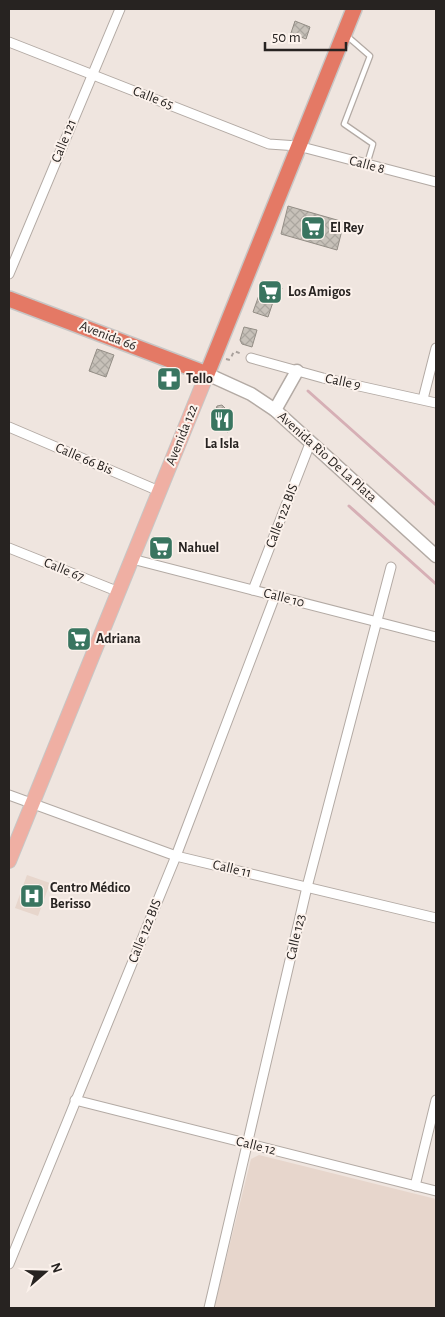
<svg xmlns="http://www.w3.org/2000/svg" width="445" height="1317" font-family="'Alegreya Sans',sans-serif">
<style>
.built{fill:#e7d6cc}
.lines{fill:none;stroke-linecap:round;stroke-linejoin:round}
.stream{stroke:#d6afb5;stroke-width:3}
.building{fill:url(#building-cross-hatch);stroke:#938d85}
.lane-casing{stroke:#b3aaa4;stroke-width:7}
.street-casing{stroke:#b3aaa4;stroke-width:11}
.secondary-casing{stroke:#b3aaa4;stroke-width:15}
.primary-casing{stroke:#c7c6c5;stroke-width:16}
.highway-casing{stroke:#c7c6c5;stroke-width:18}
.path{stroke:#a9a19c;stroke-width:2;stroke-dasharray:4 4;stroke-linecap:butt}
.lane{stroke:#fff;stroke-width:4.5}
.street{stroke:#fff;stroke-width:9}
.secondary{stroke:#fff;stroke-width:12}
.primary{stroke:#efafa3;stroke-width:14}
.highway{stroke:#e47965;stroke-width:15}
.labels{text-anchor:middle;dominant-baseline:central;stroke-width:4;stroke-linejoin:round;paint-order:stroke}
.street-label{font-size:14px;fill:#272321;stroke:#fcf2ec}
.poi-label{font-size:14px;font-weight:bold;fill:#272321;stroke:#fcf2ec;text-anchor:start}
</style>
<defs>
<pattern id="building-cross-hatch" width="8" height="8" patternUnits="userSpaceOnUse" patternTransform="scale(1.25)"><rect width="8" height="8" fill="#c7c1b9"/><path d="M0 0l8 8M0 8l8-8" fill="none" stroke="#aba69f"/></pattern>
</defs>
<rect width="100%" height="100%" fill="#efe5df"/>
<g class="built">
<path d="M27,875L50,883L38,916L15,908Z"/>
<path d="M259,1155L436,1199V1308H214L251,1159Z"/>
</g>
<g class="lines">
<g class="stream">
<path d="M308,391L436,505"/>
<path d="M349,506L436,584"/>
</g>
</g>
<g class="building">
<path d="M295,21L310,27L306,39L291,33Z"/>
<path d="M288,206L344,222L337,250L281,234Z"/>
<path d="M264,281L282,288L276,303L273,302L268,317L253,312Z"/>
<path d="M244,327L257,330L252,347L242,344L240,340Z"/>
<path d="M97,349L114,355L106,377L89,371Z"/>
<path d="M222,405L233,416L228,432L211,423L217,406Z"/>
</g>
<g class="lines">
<defs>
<path id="lane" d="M347,36L370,56L344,124L373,144L367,164"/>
<g id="street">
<path d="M9,42L269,144L298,146L436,182"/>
<path d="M9,274L120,9"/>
<path d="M251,358L323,378L436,403"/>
<path d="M423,399L436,348"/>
<path d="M9,427L159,491"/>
<path d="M9,548L119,592"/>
<path d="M132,559L436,637"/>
<path d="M253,590L311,441"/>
<path d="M9,795L176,856L436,918"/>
<path d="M75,1100L436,1191"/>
<path d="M415,1186L436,1100"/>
<path d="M9,1264L176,856L275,596"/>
<path d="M209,1308L307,887L391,567"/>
</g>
<g id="secondary">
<path d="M207,374L251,394L275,410L436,556"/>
<path d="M275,410L297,371"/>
</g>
<path id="primary" d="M9,861L207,374"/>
<path id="highway" d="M9,299L207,374L354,9"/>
</defs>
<use href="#lane" class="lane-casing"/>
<use href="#street" class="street-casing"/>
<use href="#secondary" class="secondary-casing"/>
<use href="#primary" class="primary-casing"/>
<use href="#highway" class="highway-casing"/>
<path class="path" d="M226,359L230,360L234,351L242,354"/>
<use href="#lane" class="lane"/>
<use href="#street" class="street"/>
<use href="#secondary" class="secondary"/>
<use href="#primary" class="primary"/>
<use href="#highway" class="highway"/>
</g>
<defs>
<symbol id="supermarket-square" viewBox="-11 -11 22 22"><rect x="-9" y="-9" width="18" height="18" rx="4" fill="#397560" stroke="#fcf2ec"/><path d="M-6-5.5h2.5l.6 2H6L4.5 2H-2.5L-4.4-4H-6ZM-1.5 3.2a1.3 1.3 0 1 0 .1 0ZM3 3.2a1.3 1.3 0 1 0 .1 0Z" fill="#fff"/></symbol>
<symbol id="pharmacy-square" viewBox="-11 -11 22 22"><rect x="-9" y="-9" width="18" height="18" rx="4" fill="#397560" stroke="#fcf2ec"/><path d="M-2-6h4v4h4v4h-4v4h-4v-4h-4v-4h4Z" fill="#fff"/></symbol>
<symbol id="restaurant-square" viewBox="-11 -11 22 22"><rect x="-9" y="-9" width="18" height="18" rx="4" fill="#397560" stroke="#fcf2ec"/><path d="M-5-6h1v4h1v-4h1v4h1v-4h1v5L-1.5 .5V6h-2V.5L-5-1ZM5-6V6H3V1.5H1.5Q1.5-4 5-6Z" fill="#fff"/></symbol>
<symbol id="hospital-square" viewBox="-11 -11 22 22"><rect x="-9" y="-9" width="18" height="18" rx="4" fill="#397560" stroke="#fcf2ec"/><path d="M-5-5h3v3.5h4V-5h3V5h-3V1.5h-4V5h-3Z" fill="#fff"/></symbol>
</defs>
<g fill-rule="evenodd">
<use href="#supermarket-square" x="299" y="214" width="28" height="28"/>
<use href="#supermarket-square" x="256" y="278" width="28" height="28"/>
<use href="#pharmacy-square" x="155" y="365" width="28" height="28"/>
<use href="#restaurant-square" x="208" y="406" width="28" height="28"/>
<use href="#supermarket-square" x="147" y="534" width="28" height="28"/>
<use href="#supermarket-square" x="65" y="625" width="28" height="28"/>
<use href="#hospital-square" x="18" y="882" width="28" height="28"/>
</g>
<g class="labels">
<g class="street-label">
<text transform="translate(153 98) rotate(21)">Calle 65</text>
<text transform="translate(64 141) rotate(-68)">Calle 121</text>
<text transform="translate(367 165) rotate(15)">Calle 8</text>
<text transform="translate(108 336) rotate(21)">Avenida 66</text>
<text transform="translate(343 382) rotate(12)">Calle 9</text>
<text transform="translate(182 435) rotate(-68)">Avenida 122</text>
<text transform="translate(327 457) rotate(42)">Avenida Rìo De La Plata</text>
<text transform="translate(84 459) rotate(23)">Calle 66 Bis</text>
<text transform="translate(282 516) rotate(-69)">Calle 122 BIS</text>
<text transform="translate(64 570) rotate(22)">Calle 67</text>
<text transform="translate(284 598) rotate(14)">Calle 10</text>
<text transform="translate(232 869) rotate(13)">Calle 11</text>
<text transform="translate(145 931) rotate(-68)">Calle 122 BIS</text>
<text transform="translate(296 937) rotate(-77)">Calle 123</text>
<text transform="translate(256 1146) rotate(14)">Calle 12</text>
</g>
<g class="poi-label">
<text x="330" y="228">El Rey</text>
<text x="288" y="292">Los Amigos</text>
<text x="186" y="379">Tello</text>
<text x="222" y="444" text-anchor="middle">La Isla</text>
<text x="178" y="548">Nahuel</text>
<text x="96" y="639">Adriana</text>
<text x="50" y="888">Centro Médico<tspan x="50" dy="16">Berisso</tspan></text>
</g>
</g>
<rect width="445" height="1317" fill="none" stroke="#272321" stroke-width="20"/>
<g transform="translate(45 1272) rotate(70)" stroke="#fcf2ec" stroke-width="4" paint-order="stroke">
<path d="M0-4L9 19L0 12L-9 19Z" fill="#272321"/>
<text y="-8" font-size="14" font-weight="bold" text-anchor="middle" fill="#272321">N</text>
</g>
<path d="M265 42v8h81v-8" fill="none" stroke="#272321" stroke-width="2.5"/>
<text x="272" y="42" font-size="15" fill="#272321" stroke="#fcf2ec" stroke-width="4" paint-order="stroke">50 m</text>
</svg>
